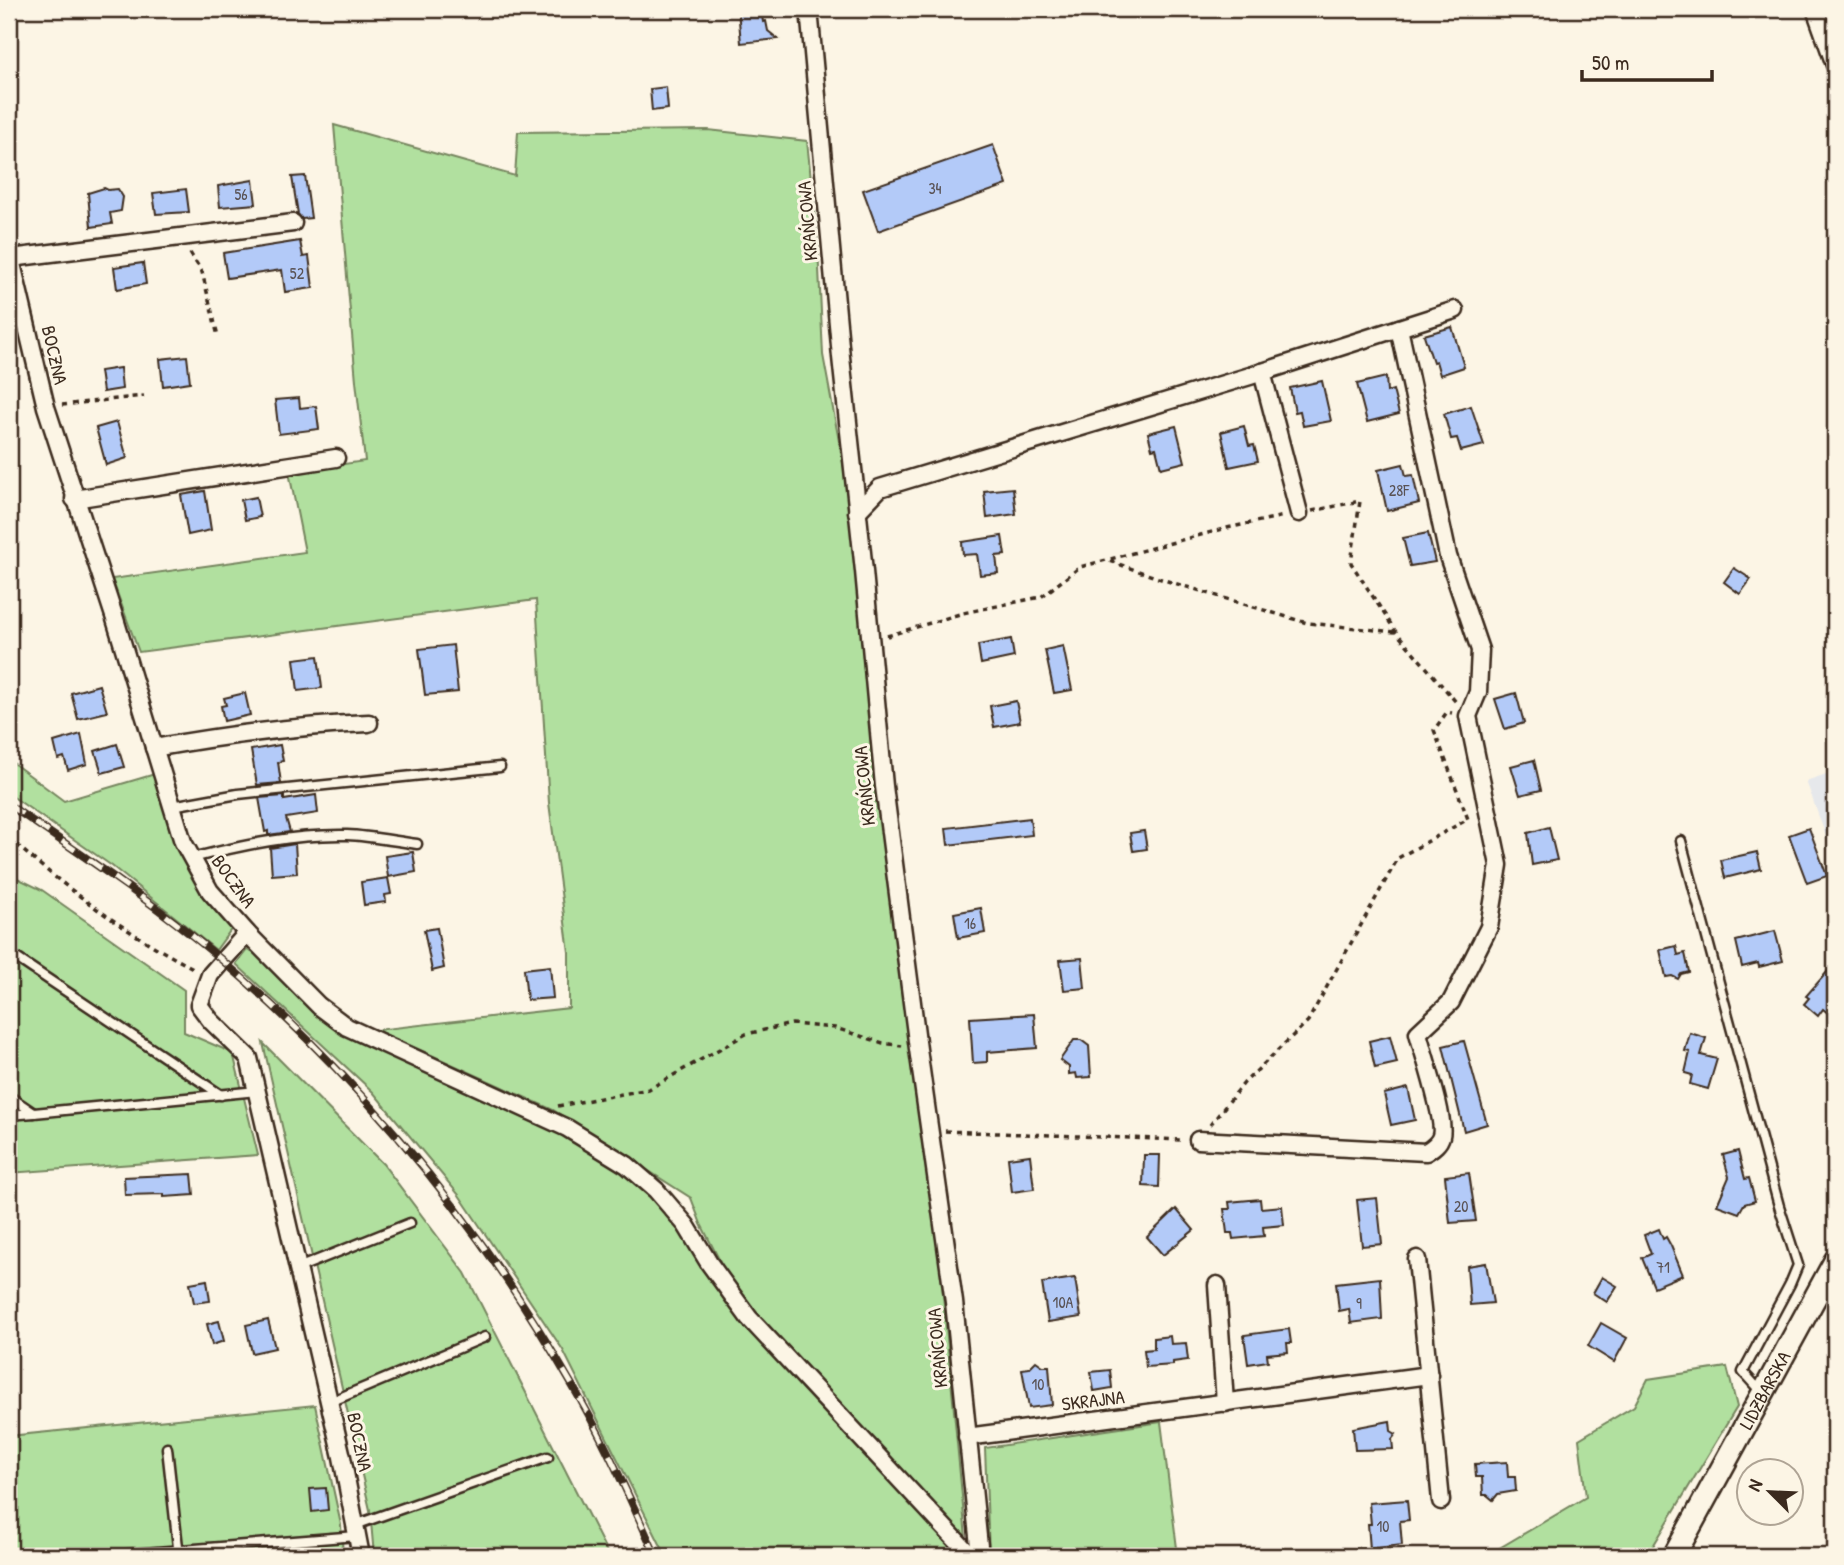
<svg xmlns="http://www.w3.org/2000/svg" width="1844" height="1565" font-family="'Patrick Hand',sans-serif">
<style>
.built{fill:#e6e8eb}
.green{fill:#b1e09f;stroke:#76855e;stroke-width:2}
.building{fill:#b3caf8;stroke:#3b2a1e;stroke-width:2}
.lines{fill:none;stroke-linecap:round;stroke-linejoin:round}
.lane-casing{stroke:#3b2a1e;stroke-width:13}
.street-casing{stroke:#3b2a1e;stroke-width:21}
.secondary-casing{stroke:#3b2a1e;stroke-width:26}
.path{stroke:#3b2a1e;stroke-width:3.5;stroke-dasharray:5 5;stroke-linecap:butt}
.lane{stroke:#fcf5e5;stroke-width:8}
.street{stroke:#fcf5e5;stroke-width:16}
.secondary{stroke:#fcf5e5;stroke-width:21}
.rail-casing{stroke:#3b2a1e;stroke-width:8}
.rail{stroke:#fcf5e5;stroke-width:5;stroke-dasharray:16;stroke-linecap:butt}
.labels{text-anchor:middle;dominant-baseline:central;stroke-width:6;stroke-linejoin:round;paint-order:stroke}
.number-label{font-size:16px;fill:#595254}
.street-label{font-size:19px;fill:#3b2a1e;stroke:#fcf5e5}
</style>
<rect width="100%" height="100%" fill="#fcf5e5"/>
<filter id="ink" filterUnits="userSpaceOnUse"><feTurbulence type="fractalNoise" baseFrequency=".0143" numOctaves="2"/><feDisplacementMap in="SourceGraphic" scale="14" xChannelSelector="R" yChannelSelector="G"/><feConvolveMatrix kernelMatrix="1 2 1 2 8 2 1 2 1" color-interpolation-filters="sRGB"/></filter>
<g filter="url(#ink)">
<path class="built" d="M1835,771V861L1806,781Z"/>
<g class="green">
<path d="M334,125L515,176L518,132L708,130L807,141L818,247L823,355L849,495L905,1014L939,1252L966,1538L953,1529L760,1321L728,1277L701,1224L691,1198L553,1110L376,1030L569,1008V952L549,803L536,600L139,652L112,579L305,552L289,472L365,461L356,381Z"/>
<path d="M9,760L64,801L155,774L186,866L207,902L232,928L216,950L112,866L9,794Z"/>
<path d="M9,874L42,890L184,990V1032L233,1053L258,1155L9,1173Z"/>
<path d="M247,950L264,957L323,1017L549,1124L624,1167L662,1200L739,1315L803,1390L962,1556H666L563,1350L459,1195L373,1092L236,964Z"/>
<path d="M263,1043L383,1164L465,1273L609,1556H374L370,1510Z"/>
<path d="M1727,1367L1737,1407L1647,1556H1486L1586,1497L1579,1439L1634,1406L1648,1379Z"/>
<path d="M315,1405L341,1525L343,1556H9V1436Z"/>
<path d="M1161,1422L1178,1556H989L985,1448Z"/>
<path d="M1293,1548L1326,1556H1273Z"/>
</g>
<g class="building">
<path d="M738,9H761L763,22L766,21L768,31L778,39L741,43Z"/>
<path d="M666,87L668,109L652,111L650,89Z"/>
<path d="M993,145L1007,185L878,231L863,190Z"/>
<path d="M305,176L311,218L302,219L298,214L292,177Z"/>
<path d="M253,180L256,204L220,207L218,186Z"/>
<path d="M104,188L108,190L118,189L123,197L121,211L110,213L112,224L91,227L88,193Z"/>
<path d="M186,189L189,212L156,214L153,193Z"/>
<path d="M300,241L303,257L309,256L313,288L285,292L282,270L227,278L223,253Z"/>
<path d="M143,263L146,284L117,289L114,267Z"/>
<path d="M1452,327L1464,367L1440,375L1436,361L1433,362L1424,335Z"/>
<path d="M187,356L190,382L163,386L160,359Z"/>
<path d="M120,368L122,389L103,392L100,371Z"/>
<path d="M1386,377L1387,392L1393,390L1399,414L1367,422L1357,384Z"/>
<path d="M1322,381L1331,421L1303,426L1300,411L1295,412L1290,388Z"/>
<path d="M299,398L300,408L316,406L319,429L279,434L275,400Z"/>
<path d="M1471,406L1484,445L1461,451L1457,438L1451,439L1444,414Z"/>
<path d="M117,422L127,458L106,465L96,428Z"/>
<path d="M1176,426L1185,462L1161,468L1156,448L1152,449L1148,433Z"/>
<path d="M1244,426L1249,446L1254,445L1258,461L1229,467L1221,432Z"/>
<path d="M1403,464L1406,476L1413,475L1419,503L1387,511L1378,470Z"/>
<path d="M1013,488L1016,514L987,518L984,491Z"/>
<path d="M205,491L211,530L188,535L181,495Z"/>
<path d="M256,497L260,517L245,520L241,500Z"/>
<path d="M1428,533L1435,562L1410,566L1403,538Z"/>
<path d="M1002,536L1005,555L996,556L998,573L980,575L977,554L963,555L962,542Z"/>
<path d="M1734,568L1751,579L1740,594L1724,582Z"/>
<path d="M1011,639L1014,657L981,664L978,645Z"/>
<path d="M453,645L458,692L425,695L419,649Z"/>
<path d="M1063,646L1072,690L1054,693L1045,650Z"/>
<path d="M318,656L322,688L298,691L294,659Z"/>
<path d="M99,685L107,712L78,719L71,693Z"/>
<path d="M245,693L250,715L224,721L221,706L226,705L224,698Z"/>
<path d="M1516,693L1524,723L1505,729L1495,699Z"/>
<path d="M1016,701L1020,722L994,727L990,706Z"/>
<path d="M81,734L87,764L68,770L64,757L58,759L54,742Z"/>
<path d="M117,744L124,767L102,773L95,751Z"/>
<path d="M280,745L283,761L278,762L281,783L257,785L251,750Z"/>
<path d="M1534,760L1541,790L1520,795L1511,766Z"/>
<path d="M316,795L318,813L286,818L290,832L268,835V831L265,832L259,798L284,796V800Z"/>
<path d="M1030,818L1032,835L948,845L946,828Z"/>
<path d="M1549,827L1557,860L1532,865L1528,833Z"/>
<path d="M1809,828L1827,876L1807,883L1789,835Z"/>
<path d="M1144,831L1147,849L1133,851L1130,833Z"/>
<path d="M295,844L297,873L272,875L270,848Z"/>
<path d="M413,852L416,872L388,877L385,856Z"/>
<path d="M1757,852L1761,869L1725,878L1721,860Z"/>
<path d="M388,878L391,894L385,895L386,902L364,905L361,882Z"/>
<path d="M981,908L985,933L958,938L954,913Z"/>
<path d="M437,928L444,968L432,971L424,930Z"/>
<path d="M1775,931L1783,961L1759,967L1758,963L1742,967L1736,941Z"/>
<path d="M1676,946L1678,955L1685,953L1689,972L1681,974L1678,979L1672,976L1666,977L1660,950Z"/>
<path d="M1082,958L1085,988L1064,990L1060,960Z"/>
<path d="M1835,963V1006L1829,1014L1823,1009L1818,1016L1804,1004L1809,998L1806,996Z"/>
<path d="M550,966L553,998L527,1000L524,969Z"/>
<path d="M1034,1014L1037,1048L987,1052V1062L973,1063L970,1018Z"/>
<path d="M1690,1033L1706,1038L1701,1055L1717,1059L1708,1089L1690,1084L1692,1075L1685,1073L1690,1052L1685,1051Z"/>
<path d="M1390,1036L1397,1063L1375,1068L1369,1041Z"/>
<path d="M1074,1040H1081L1089,1046L1091,1077L1077,1078L1076,1073L1069,1074V1067L1060,1060Z"/>
<path d="M1464,1041L1487,1124L1464,1131L1443,1046Z"/>
<path d="M1408,1088L1415,1120L1391,1125L1384,1094Z"/>
<path d="M1738,1151L1745,1179L1749,1178L1755,1201L1744,1204L1739,1213L1717,1205L1729,1177L1723,1155Z"/>
<path d="M1030,1155L1034,1189L1012,1192L1008,1158Z"/>
<path d="M1144,1155H1160L1159,1187L1143,1186Z"/>
<path d="M1469,1173L1476,1221L1450,1223L1445,1176Z"/>
<path d="M192,1174L194,1195L164,1197V1194L125,1195L124,1177Z"/>
<path d="M1377,1198L1382,1244L1362,1246L1357,1200Z"/>
<path d="M1260,1199L1261,1208L1282,1206L1284,1225L1263,1227L1264,1236L1233,1239L1232,1233H1227L1224,1209H1230L1229,1202Z"/>
<path d="M1176,1209L1194,1230L1163,1255L1147,1237Z"/>
<path d="M1659,1229L1663,1239L1666,1237L1671,1246L1683,1275L1654,1287L1642,1258L1651,1254L1644,1235Z"/>
<path d="M1486,1263L1493,1303L1470,1305L1467,1266Z"/>
<path d="M1602,1277L1617,1286L1607,1302L1593,1293Z"/>
<path d="M1075,1278L1081,1317L1048,1322L1042,1283Z"/>
<path d="M1380,1278L1382,1319L1351,1323L1349,1309L1339,1311L1336,1283Z"/>
<path d="M207,1280L210,1301L194,1303L190,1283Z"/>
<path d="M268,1320L275,1348L252,1353L246,1325Z"/>
<path d="M219,1321L224,1341L212,1345L207,1324Z"/>
<path d="M1601,1323L1627,1338L1614,1362L1588,1346Z"/>
<path d="M1289,1329L1291,1343H1287L1288,1352L1267,1354L1268,1361L1248,1364L1244,1335Z"/>
<path d="M1170,1336L1171,1344L1186,1343L1188,1360L1173,1362V1365L1146,1367L1144,1350L1154,1349V1338Z"/>
<path d="M1036,1361L1043,1366H1049L1052,1405L1029,1408L1022,1369L1029,1368Z"/>
<path d="M1110,1370L1112,1388L1094,1391L1091,1372Z"/>
<path d="M1390,1421L1391,1431L1396,1434L1392,1439L1393,1449L1355,1450L1353,1428Z"/>
<path d="M1507,1462L1508,1477H1515L1516,1491L1498,1494L1493,1500L1487,1495H1483L1482,1477H1476L1475,1464Z"/>
<path d="M326,1488L328,1510L312,1512L310,1489Z"/>
<path d="M1407,1500L1409,1520L1400,1521L1402,1545L1370,1549L1368,1524H1371L1369,1503Z"/>
</g>
<g class="lines">
<defs>
<g id="lane">
<path d="M172,806L238,794L500,767"/>
<path d="M1681,841L1779,1206L1798,1265L1790,1284L1743,1372L1762,1393"/>
<path d="M192,858C243,845 293,834 347,835C370,836 394,841 417,844"/>
<path d="M9,953L221,1095"/>
<path d="M9,1096L34,1113L257,1091"/>
<path d="M9,1115L34,1113"/>
<path d="M298,1268L410,1223"/>
<path d="M330,1402L485,1337"/>
<path d="M167,1448L179,1556"/>
<path d="M355,1525L548,1457"/>
<path d="M106,1556L357,1536"/>
</g>
<g id="street">
<path d="M809,9L841,357L864,571L884,786L918,1049L954,1302L980,1556"/>
<path d="M1815,9L1835,65"/>
<path d="M9,251L46,407L115,619L183,842L210,891L247,933L210,975L199,1005L211,1021L249,1058L342,1457L361,1556"/>
<path d="M11,258L293,223"/>
<path d="M1262,372L1299,513"/>
<path d="M74,499L336,458"/>
<path d="M857,512L880,488L1250,376L1455,310"/>
<path d="M154,748C225,735 296,726 369,723"/>
<path d="M247,933L319,1006L347,1027L567,1128L627,1165L656,1190L686,1225L709,1263L749,1318L971,1556"/>
<path d="M1198,1140L1426,1152C1432,1148 1439,1144 1441,1136C1446,1120 1423,1053 1418,1033L1451,1002L1489,927L1499,865L1468,716L1478,692L1480,650L1448,556L1399,328"/>
<path d="M1417,1259L1441,1501"/>
<path d="M1217,1285L1225,1403"/>
<path d="M967,1437L1429,1375"/>
</g>
<g id="secondary">
<path id="s1" d="M1674,1556L1835,1261"/>
</g>
</defs>
<use href="#lane" class="lane-casing"/>
<use href="#street" class="street-casing"/>
<use href="#secondary" class="secondary-casing"/>
<g class="path">
<path d="M190,253L202,272L218,336"/>
<path d="M62,405L144,396"/>
<path d="M1312,511L1360,501L1351,563L1396,632L1456,702"/>
<path d="M1110,561L1164,580L1307,623L1396,632"/>
<path d="M887,636L963,613L1041,597L1080,567L1227,528L1284,516"/>
<path d="M9,838C65,888 128,935 195,969"/>
<path d="M558,1106L649,1089L746,1034L792,1024L835,1028L883,1043L902,1046"/>
<path d="M1210,1125L1244,1083L1308,1021L1398,858L1468,819L1434,730L1447,712L1452,713"/>
<path d="M945,1131L1182,1140"/>
</g>
<use href="#lane" class="lane"/>
<use href="#street" class="street"/>
<use href="#secondary" class="secondary"/>
<defs>
<path id="rail" d="M9,805C82,855 156,904 223,961C363,1082 480,1224 572,1385C604,1439 630,1499 656,1556"/>
</defs>
<use href="#rail" class="rail-casing"/>
<use href="#rail" class="rail"/>
</g>
</g>
<g class="labels">
<g class="number-label">
<text x="935" y="188">34</text>
<text x="241" y="194">56</text>
<text x="297" y="273">52</text>
<text x="1399" y="490">28F</text>
<text x="970" y="923">16</text>
<text x="1461" y="1206">20</text>
<text x="1663" y="1267">71</text>
<text x="1063" y="1302">10A</text>
<text x="1359" y="1303">9</text>
<text x="1038" y="1384">10</text>
<text x="1383" y="1526">10</text>
</g>
<g class="street-label">
<text transform="translate(807 221) rotate(-95)">KRAŃCOWA</text>
<text transform="translate(55 355) rotate(77)">BOCZNA</text>
<text transform="translate(864 786) rotate(-96)">KRAŃCOWA</text>
<text transform="translate(234 881) rotate(54)">BOCZNA</text>
<text transform="translate(937 1348) rotate(-95)">KRAŃCOWA</text>
<text stroke="none"><textPath href="#s1" startOffset="189">LIDZBARSKA</textPath></text>
<text transform="translate(1093 1400) rotate(-7)">SKRAJNA</text>
<text transform="translate(360 1442) rotate(78)">BOCZNA</text>
</g>
</g>
<rect width="1844" height="1565" fill="none" stroke="#fcf5e5" stroke-width="35"/>
<rect x="18" y="18" width="1809" height="1530" fill="none" stroke="#3b2a1e" stroke-width="2.5" filter="url(#ink)"/>
<g transform="translate(1770 1492) rotate(294)"><circle r="33" fill="#fcf5e5" stroke="#afa495" stroke-width="2"/>
<path d="M0-5L12 26L0 18L-12 26Z" fill="#3b2a1e"/>
<text y="-10" font-size="19" font-weight="bold" text-anchor="middle" fill="#3b2a1e">N</text>
</g>
<path d="M1582 70v10h130v-10" fill="none" stroke="#3b2a1e" stroke-width="3.5"/>
<text x="1592" y="70" font-size="21" fill="#3b2a1e" stroke="#fcf5e5" stroke-width="5" paint-order="stroke">50 m</text>
</svg>
